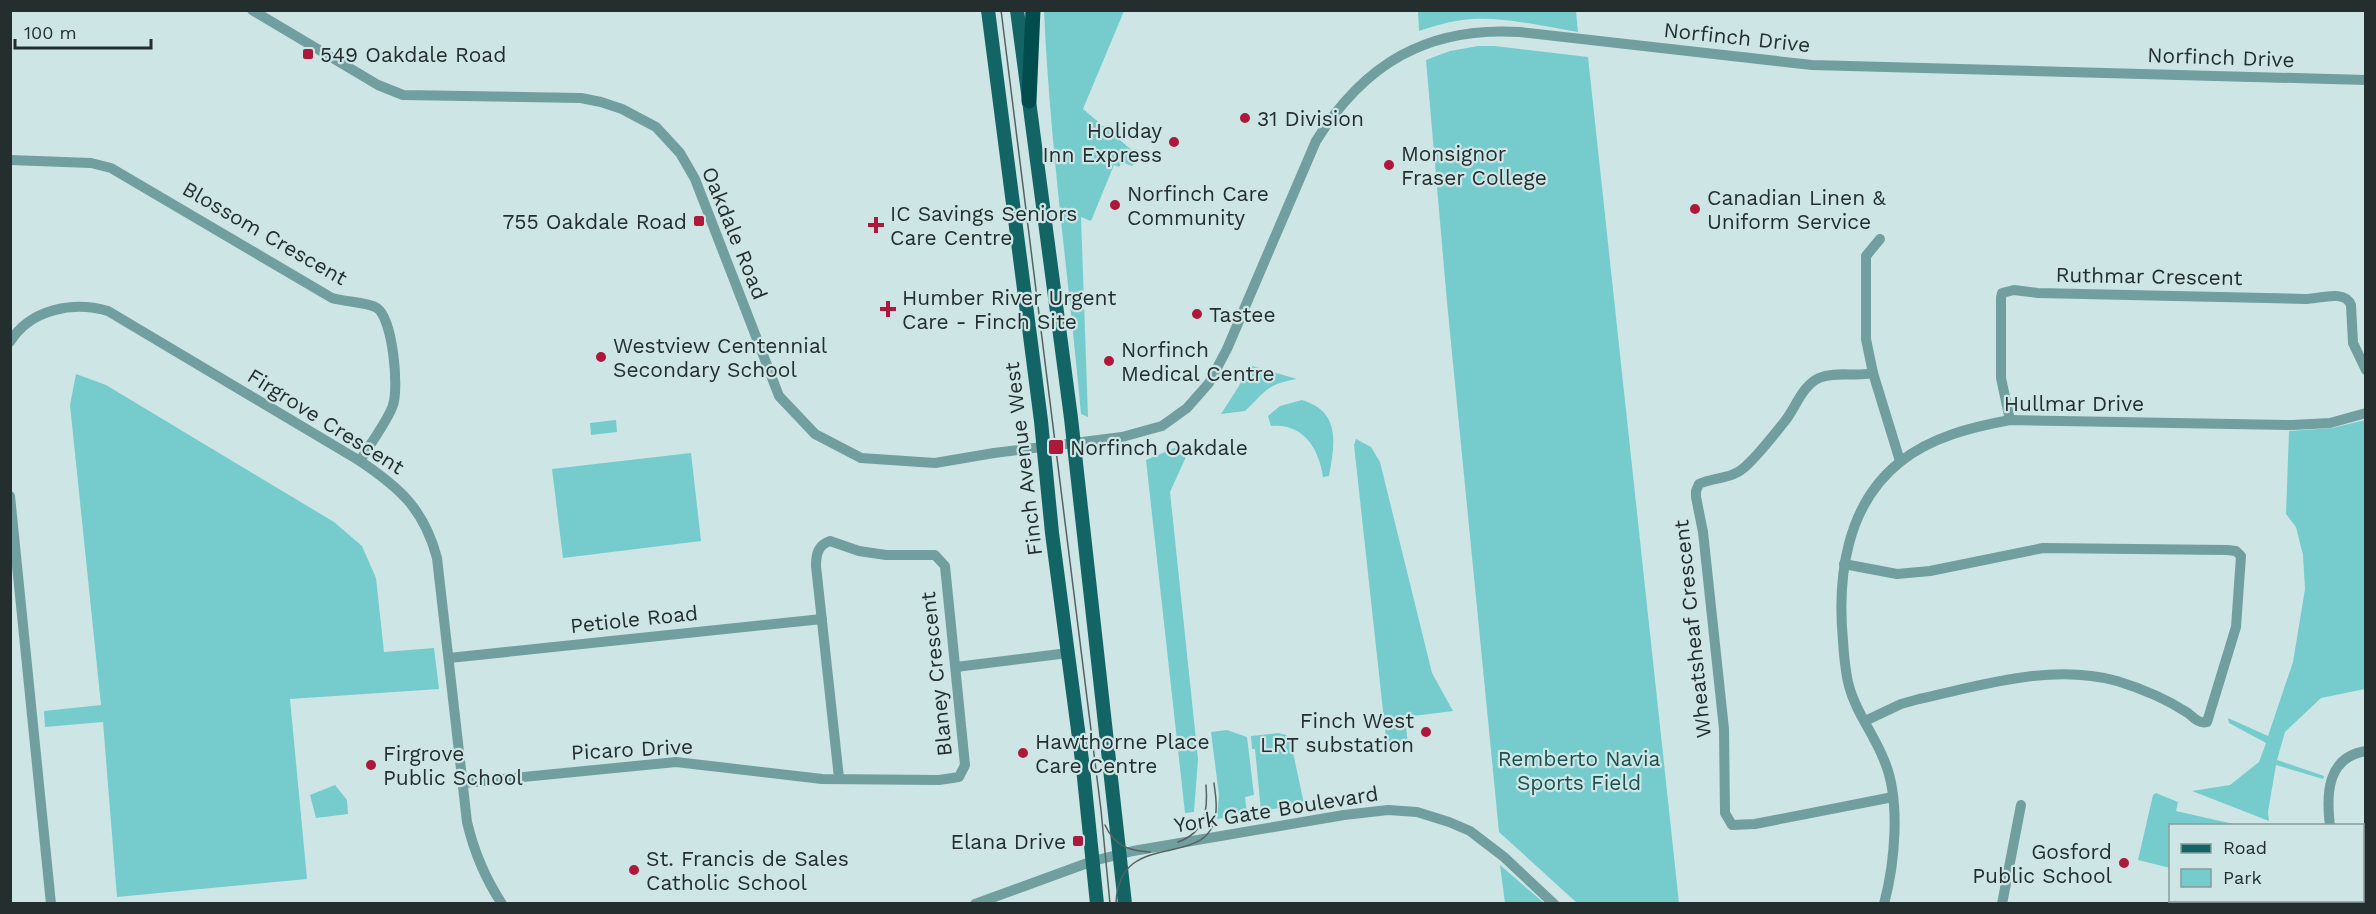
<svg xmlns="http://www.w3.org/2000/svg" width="2376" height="914" font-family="'Work Sans',sans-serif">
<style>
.green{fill:#76cccd}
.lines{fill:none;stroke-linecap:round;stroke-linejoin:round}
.minor{stroke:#719e9e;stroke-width:10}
.major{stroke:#126465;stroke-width:14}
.highway{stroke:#014d4d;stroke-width:15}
.tram{stroke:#566363;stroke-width:1.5}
.poi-dot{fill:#ad183b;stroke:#cde5e5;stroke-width:2}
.labels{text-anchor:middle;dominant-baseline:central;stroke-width:4.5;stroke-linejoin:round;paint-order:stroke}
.street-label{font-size:21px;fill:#252e2e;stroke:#cde5e5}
.poi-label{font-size:21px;fill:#252e2e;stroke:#cde5e5;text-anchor:start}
.park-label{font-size:21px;fill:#1b5050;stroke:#cde5e5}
</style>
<rect width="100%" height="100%" fill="#cde5e5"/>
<g class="green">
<path d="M1044,11H1124L1083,109L1140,157L1132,166L1122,162L1119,167L1114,165L1091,221L1081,217L1088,417L1081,414C1069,280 1050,146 1044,11Z"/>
<path d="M1418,11H1576L1578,32C1540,26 1495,14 1456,21C1444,23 1431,27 1419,31Z"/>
<path d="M1478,46H1495L1588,57L1679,903H1577L1499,832L1447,302L1426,60L1450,51Z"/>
<path d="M1249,365L1297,379C1267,384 1266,391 1245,411L1221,414L1239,386Z"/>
<path d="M76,374L106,385L334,522L362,546L376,578L384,652L434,648L439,689L290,699L307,879L117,897L103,722L45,727L44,711L101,705L70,405Z"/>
<path d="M1302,400C1341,412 1335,443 1329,476L1323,477C1319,448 1303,423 1271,426L1268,416L1280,406Z"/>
<path d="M616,420L617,432L591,435L590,423Z"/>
<path d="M2365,420V689L2321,698L2285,732L2277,760L2324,776L2323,779L2276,765L2268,812L2269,821L2192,791L2230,785L2259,762L2266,743L2229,723L2228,718L2268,736L2293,662L2305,589L2303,555L2296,527L2286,514L2289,431L2332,428Z"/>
<path d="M1356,439L1371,447L1380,462L1432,673L1453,711L1405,717L1408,745L1392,747L1386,738L1354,445Z"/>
<path d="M1186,443L1185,459L1170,492L1198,759L1194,812L1185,813L1146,460Z"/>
<path d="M691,453L701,541L563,558L552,469Z"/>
<path d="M1227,730L1247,737L1254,795L1245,797L1247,814L1217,819L1219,795L1211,732Z"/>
<path d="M1278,733L1286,735L1291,743L1304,804L1261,811L1255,749H1252L1251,736Z"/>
<path d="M335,785L347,800L348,814L316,818L310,795Z"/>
<path d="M2156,793L2178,802L2176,811L2238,825L2170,826V868L2138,860L2153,795Z"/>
<path d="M1500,865L1544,903H1505Z"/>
</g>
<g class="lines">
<g class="minor">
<path d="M252,10L378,85L403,95L581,98L601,102L622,109L656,127L680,153L695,179L779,396L815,434L861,458L935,463L994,453L1122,437L1162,426L1187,408L1209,383L1227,349L1316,141C1364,64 1427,26 1520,32L1812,65L2366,80"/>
<path d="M10,160L91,163L111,168L332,298C345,302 367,302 377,308C393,319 399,388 393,405C389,419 368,447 360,461"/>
<path d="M1880,239L1866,256V339L1873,373L1900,461"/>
<path d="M10,342C30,309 73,301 108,311L360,461C400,488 424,509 437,558L467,822C474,852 485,878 502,904"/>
<path d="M1873,373C1856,377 1835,371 1819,378C1802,386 1796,407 1785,421C1773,436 1760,453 1746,466C1733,479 1715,477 1699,484L1696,491V497L1703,532L1724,729L1725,813L1732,825L1755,824L1893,797"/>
<path d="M2010,420L2001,378V298L2002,293L2014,290L2038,293L2305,299C2319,299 2345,289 2351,305L2353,343L2366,370"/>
<path d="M10,496L51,904"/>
<path d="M1844,564L1897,574L1930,571L2043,548L2227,550L2236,551L2241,556L2236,627L2207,722C2199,724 2194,718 2188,713C2168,700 2140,688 2117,681C2052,663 1983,685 1919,699L1901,704L1865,721"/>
<path d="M449,658L822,619"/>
<path d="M956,667L1068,653"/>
<path d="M463,783L676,762L822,779L939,780L959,777L965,765L945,566L935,555H886L859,551L830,541C818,545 816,554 816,566L839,778"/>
<path d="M2330,826C2326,794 2327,757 2366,751"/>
<path d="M2338,900V904"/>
<path d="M975,904L1093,861L1133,851L1344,815L1388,810L1417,812L1449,822L1470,831L1504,857L1554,904"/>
<path d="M1884,904C1895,863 1901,799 1884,760C1874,734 1856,713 1849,686C1845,671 1844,656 1843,641C1837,577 1846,505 1900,462C1931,437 1972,427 2010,420L2292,425L2330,423L2366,413"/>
<path d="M2002,904L2021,805"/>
</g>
<g class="major">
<path d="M988,10L1041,421L1052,533L1083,768L1097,904"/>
<path d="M1017,10L1071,418L1125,904"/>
</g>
<path class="highway" d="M1029,101L1033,10"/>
<g class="tram">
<path d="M1001,10L1101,810L1110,904"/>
<path d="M1105,825C1114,845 1128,851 1150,852"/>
<path d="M1178,842C1206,832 1208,810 1206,785"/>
<path d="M1116,904C1118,824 1212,874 1216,811C1217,801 1215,792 1214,783"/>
</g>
</g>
<g class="poi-dot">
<rect x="302" y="48" width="12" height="12" rx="3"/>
<circle cx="1245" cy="118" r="6"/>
<circle cx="1174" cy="142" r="6"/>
<circle cx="1389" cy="165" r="6"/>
<circle cx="1115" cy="205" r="6"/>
<circle cx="1695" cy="209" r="6"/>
<rect x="693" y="215" width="12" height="12" rx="3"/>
<path d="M873 216h6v6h6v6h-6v6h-6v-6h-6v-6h6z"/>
<path d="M885 300h6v6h6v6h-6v6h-6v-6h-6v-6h6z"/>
<circle cx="1197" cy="314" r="6"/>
<circle cx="601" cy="357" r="6"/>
<circle cx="1109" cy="361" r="6"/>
<rect x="1048" y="439" width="16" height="16" rx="3"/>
<circle cx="1426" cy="732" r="6"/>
<circle cx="1023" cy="753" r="6"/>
<circle cx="371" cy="765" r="6"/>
<rect x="1072" y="835" width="12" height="12" rx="3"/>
<circle cx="2124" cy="863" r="6"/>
<circle cx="634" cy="870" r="6"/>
</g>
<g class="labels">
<g class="street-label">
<text transform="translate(1737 37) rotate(6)">Norfinch Drive</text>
<text transform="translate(2221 57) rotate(2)">Norfinch Drive</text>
<text transform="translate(265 233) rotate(30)">Blossom Crescent</text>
<text transform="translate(735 233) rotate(68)">Oakdale Road</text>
<text transform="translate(2149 276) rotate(1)">Ruthmar Crescent</text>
<text x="2074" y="403">Hullmar Drive</text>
<text transform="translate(326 421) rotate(32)">Firgrove Crescent</text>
<text transform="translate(1023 459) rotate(-97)">Finch Avenue West</text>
<text transform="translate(634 619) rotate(-6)">Petiole Road</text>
<text transform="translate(1692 629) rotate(-96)">Wheatsheaf Crescent</text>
<text transform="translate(936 674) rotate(-96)">Blaney Crescent</text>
<text transform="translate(632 749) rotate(-3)">Picaro Drive</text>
<text transform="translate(1276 809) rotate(-9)">York Gate Boulevard</text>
</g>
<g class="poi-label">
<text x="320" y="54">549 Oakdale Road</text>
<text x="1257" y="118">31 Division</text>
<text x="1162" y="130" text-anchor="end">Holiday<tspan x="1162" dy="24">Inn Express</tspan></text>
<text x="1401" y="153">Monsignor<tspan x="1401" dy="24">Fraser College</tspan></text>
<text x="1127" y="193">Norfinch Care<tspan x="1127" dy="24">Community</tspan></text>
<text x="1707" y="197">Canadian Linen &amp;<tspan x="1707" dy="24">Uniform Service</tspan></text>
<text x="890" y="213">IC Savings Seniors<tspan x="890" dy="24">Care Centre</tspan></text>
<text x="687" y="221" text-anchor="end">755 Oakdale Road</text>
<text x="902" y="297">Humber River Urgent<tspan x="902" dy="24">Care - Finch Site</tspan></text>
<text x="1209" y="314">Tastee</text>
<text x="613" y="345">Westview Centennial<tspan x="613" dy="24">Secondary School</tspan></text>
<text x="1121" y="349">Norfinch<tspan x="1121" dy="24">Medical Centre</tspan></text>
<text x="1070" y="447">Norfinch Oakdale</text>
<text x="1414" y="720" text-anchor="end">Finch West<tspan x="1414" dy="24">LRT substation</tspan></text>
<text x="1035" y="741">Hawthorne Place<tspan x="1035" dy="24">Care Centre</tspan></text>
<text x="383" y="753">Firgrove<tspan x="383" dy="24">Public School</tspan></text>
<text x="1066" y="841" text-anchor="end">Elana Drive</text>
<text x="2112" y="851" text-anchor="end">Gosford<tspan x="2112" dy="24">Public School</tspan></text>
<text x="646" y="858">St. Francis de Sales<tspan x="646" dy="24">Catholic School</tspan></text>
</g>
<g class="park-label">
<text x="1579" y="758">Remberto Navia<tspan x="1579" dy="24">Sports Field</tspan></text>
</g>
</g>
<rect width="2376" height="914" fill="none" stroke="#252e2e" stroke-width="24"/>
<rect x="2169" y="824" width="195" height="78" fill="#cde5e5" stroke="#8a9c9c" stroke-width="1.5"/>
<rect x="2181" y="844" width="30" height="9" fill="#126465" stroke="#8a9c9c" stroke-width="1.5"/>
<text x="2223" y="854" font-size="18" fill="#252e2e">Road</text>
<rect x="2181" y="869" width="30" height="18" fill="#76cccd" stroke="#8a9c9c" stroke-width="1.5"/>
<text x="2223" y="884" font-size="18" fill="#252e2e">Park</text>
<path d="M15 39v9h136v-9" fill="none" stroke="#252e2e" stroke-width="3"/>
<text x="24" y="39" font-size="18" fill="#252e2e" stroke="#cde5e5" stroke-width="4.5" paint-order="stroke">100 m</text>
</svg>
